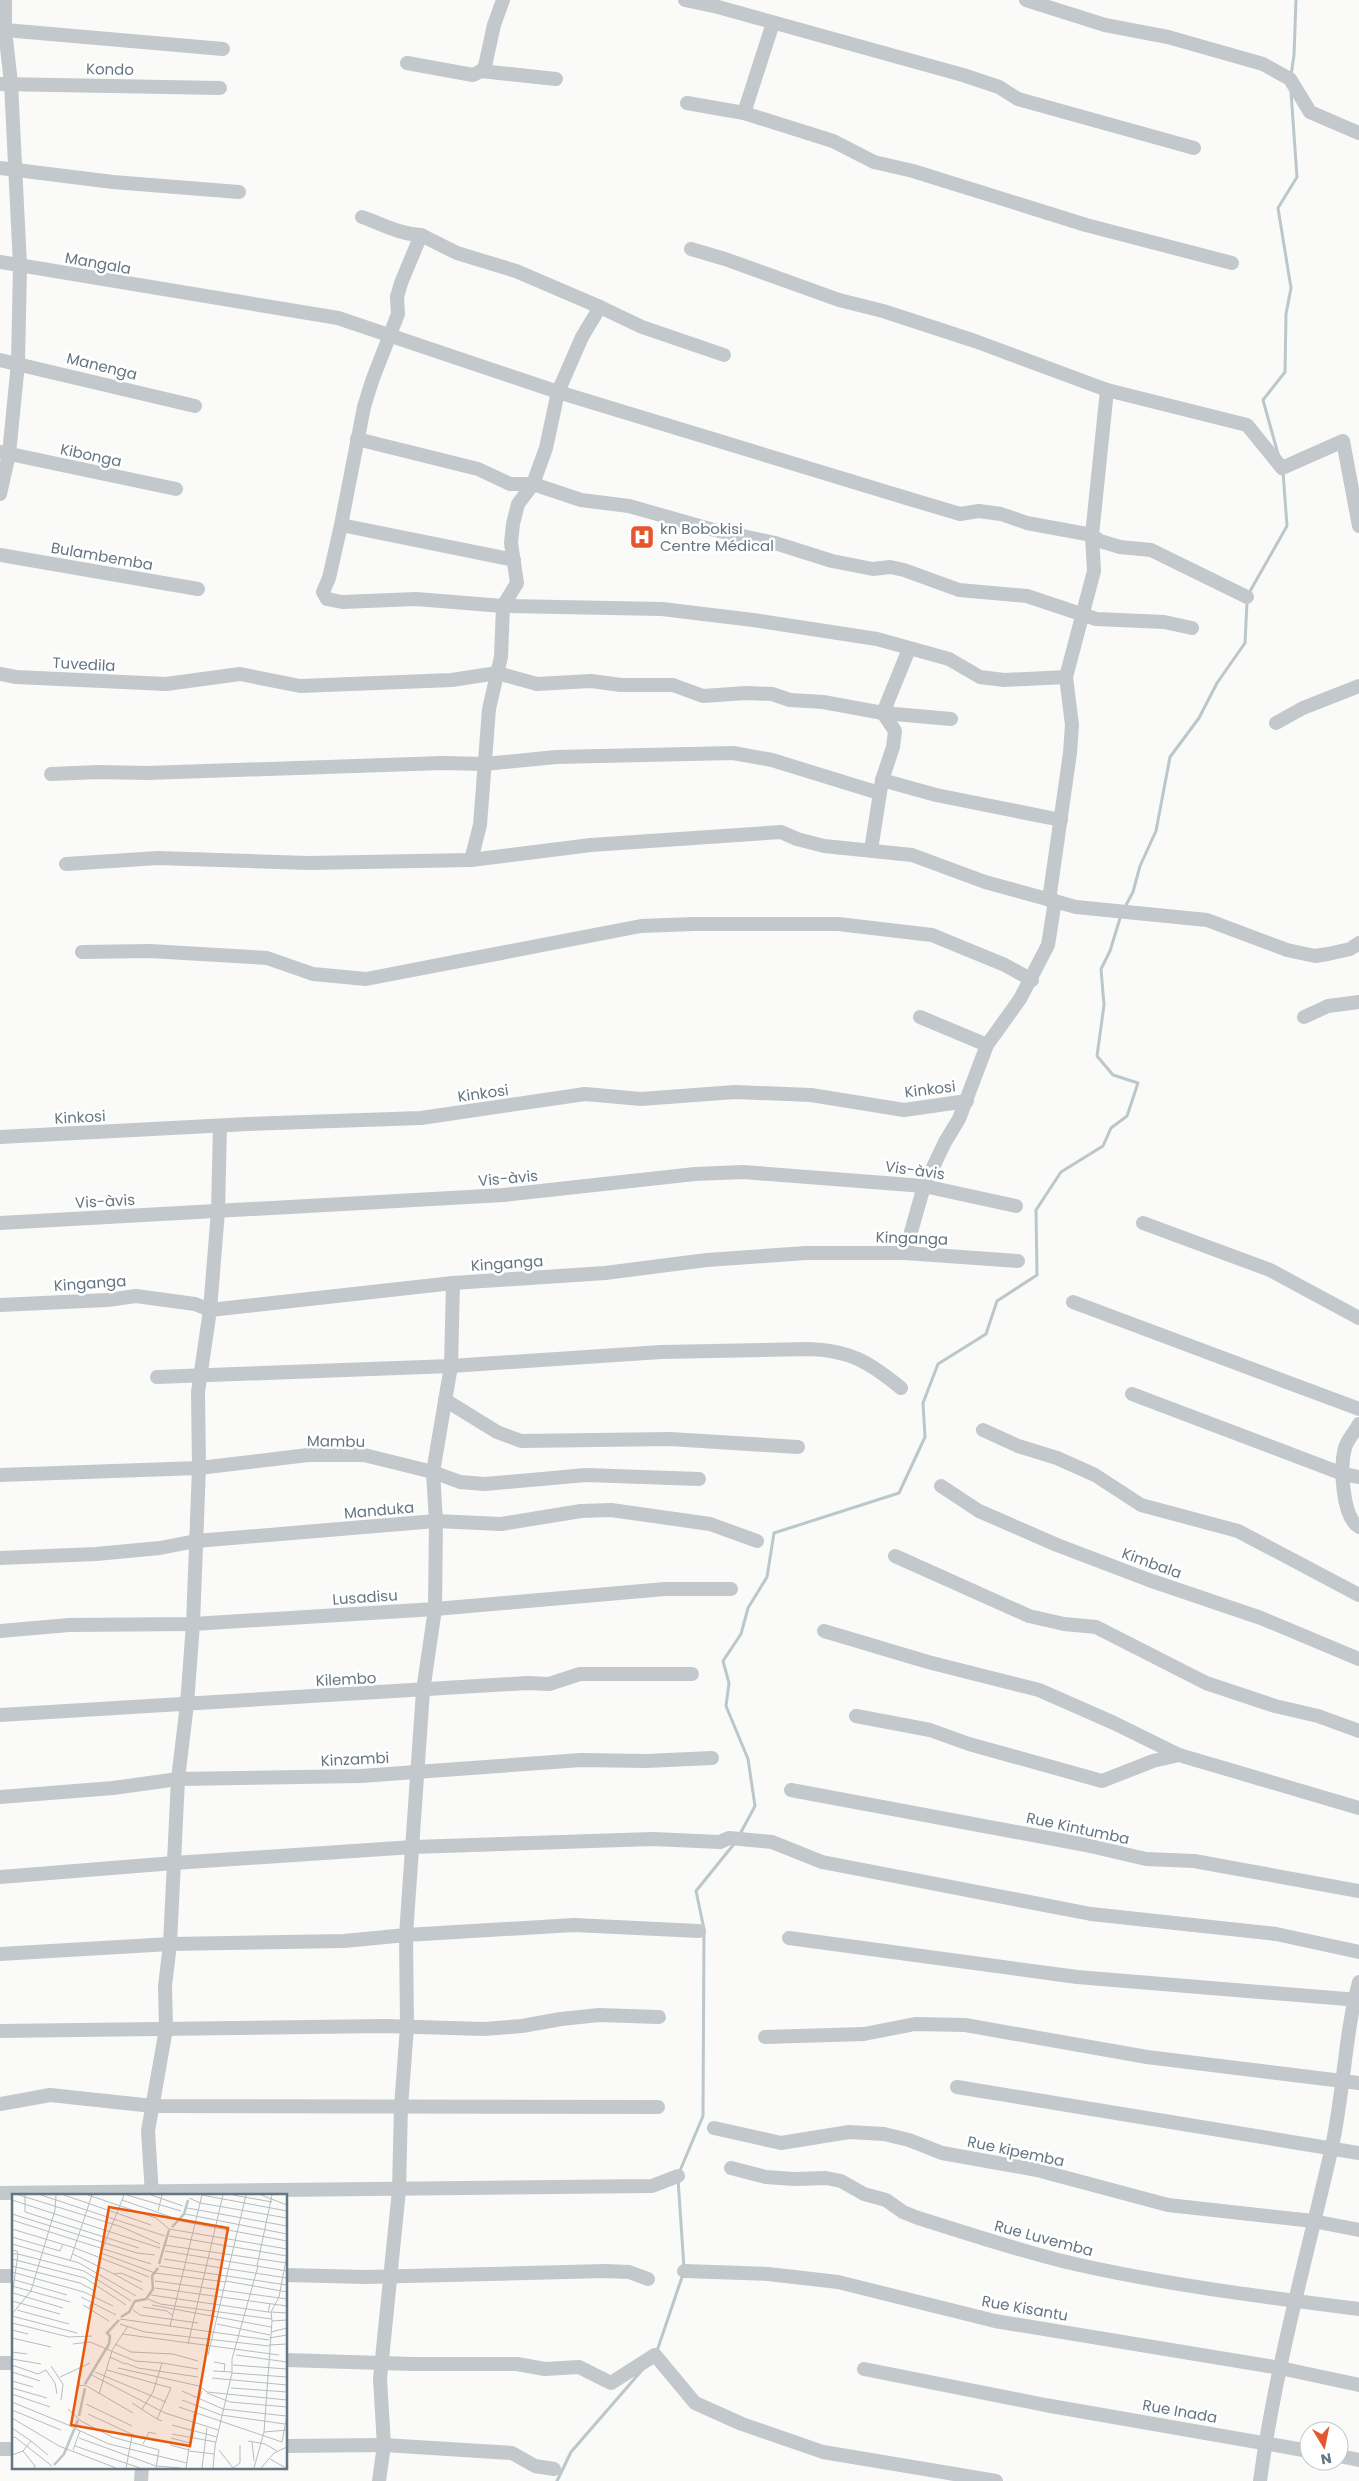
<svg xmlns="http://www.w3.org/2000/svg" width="1359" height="2481" font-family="Poppins,sans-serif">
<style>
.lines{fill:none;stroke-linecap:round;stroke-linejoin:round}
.stream{stroke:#bbc7cb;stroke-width:3}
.minor{stroke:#c3c8cc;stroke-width:14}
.labels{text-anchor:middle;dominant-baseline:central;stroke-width:5;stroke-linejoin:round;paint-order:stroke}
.street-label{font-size:15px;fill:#657683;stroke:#fff}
.poi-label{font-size:15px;fill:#657683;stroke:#fff;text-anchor:start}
.inset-river{fill:none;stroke:#bbc7cb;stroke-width:2.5}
.inset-road{fill:none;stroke:#b5bdc2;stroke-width:1}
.view{fill:#e8590c;fill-opacity:0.15;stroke:#e8590c;stroke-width:2.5}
.inset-edge{fill:none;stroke:#657683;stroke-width:2.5}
</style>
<rect width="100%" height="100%" fill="#fafaf8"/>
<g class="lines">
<g class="stream">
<path d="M1291,76L1294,55L1296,0"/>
<path d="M1278,454L1263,400L1285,372L1286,314L1291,288L1278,208L1297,177L1291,92"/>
<path d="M1249,593L1287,526L1283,472"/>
<path d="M1125,907L1133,892L1140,866L1156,831L1170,757L1199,718L1217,683L1245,643L1247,602"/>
<path d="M740,1834L755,1806L748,1759L726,1706L729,1683L723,1661L741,1634L748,1608L767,1577L774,1533L899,1493L925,1437L923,1403L938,1364L986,1334L997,1301L1037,1275L1036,1210L1061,1172L1103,1146L1111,1128L1127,1116L1138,1083L1113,1075L1097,1056L1104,1005L1101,969L1110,951L1121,915"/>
<path d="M679,2173L703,2116L704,1929L696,1891L734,1844"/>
<path d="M678,2179L684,2268"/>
<path d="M657,2351L683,2274"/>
<path d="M557,2481L571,2452L643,2369"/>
</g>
<g class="minor">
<path d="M685,0L718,7L963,75L999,87L1018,99L1194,148"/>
<path d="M1026,0L1105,25L1168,37L1263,64L1290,79L1310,112L1359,133"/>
<path d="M5,30L223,49"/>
<path d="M407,63L473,75L481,71L485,66L494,25L503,0"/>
<path d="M481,71L556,79"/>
<path d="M0,84L220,88"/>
<path d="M687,103L744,113L833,141L874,162L913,171L1086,225L1232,263"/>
<path d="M744,113L773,23"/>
<path d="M0,168L113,182L239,192"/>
<path d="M362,217C382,224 399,234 421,235L401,283L397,297L398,314L372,381L364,407L341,525L329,578L323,592L327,599L342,602L416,599L503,606L662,609L753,620L877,639L949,659L980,677L1004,680L1066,677"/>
<path d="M421,235L457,253L516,271L600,307L642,327L724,355"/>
<path d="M691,249L725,259L839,300L883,311L975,341L1107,390L1247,425L1282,468L1343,441L1359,526"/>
<path d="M0,262L338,318L558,392L913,500L960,514L979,511L1001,514L1027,523L1092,535L1100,541L1120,547L1151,550L1247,597"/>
<path d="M600,307L582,337L558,392L546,448L533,484L518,504L513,524L511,543L517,583L503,606L501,657L489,709L480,825L471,860L591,845L781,832L797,839L824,846L912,855L985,882L1076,907L1207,920L1287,950L1315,956L1328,954L1350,949L1359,943"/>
<path d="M0,360L195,406"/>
<path d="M357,439L478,469L510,484H533L581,500L629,506L710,529L775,543L832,561L873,569L890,567L904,570L959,590L1027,596L1096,619L1164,622L1192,628"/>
<path d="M1,452L176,489"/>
<path d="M0,494L9,454L18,363L20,266L11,83L5,30V0"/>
<path d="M341,525L514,560"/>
<path d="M0,555L198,589"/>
<path d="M0,674L16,677L166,684L240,674L300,686L452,680L497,673L537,684L591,681L621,685H673L703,696L746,693L772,694L790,700L823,702L883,713L951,719"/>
<path d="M1276,723L1303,708L1359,686"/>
<path d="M51,774L99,772L147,773L443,763L485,764L556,757L733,753L772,760L879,793"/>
<path d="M882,780L936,795L1061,820"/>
<path d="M871,850L882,780L893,747L895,731L883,713L909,649"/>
<path d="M66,864L158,858L309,863L471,860"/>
<path d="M1049,900L1070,753L1072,725L1066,677L1094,571L1092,535L1107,390"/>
<path d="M82,952L150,951L267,958L313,974L366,979L641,926L694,924H838L932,935L1005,965L1032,980"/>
<path d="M920,1017L987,1045"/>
<path d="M1304,1017L1328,1006L1359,1002"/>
<path d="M0,1137L248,1124L421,1118L585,1094L641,1099L735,1092L811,1095L904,1110L967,1101"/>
<path d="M0,1223L504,1195L695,1174L743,1172L924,1186L1016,1206"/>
<path d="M1143,1223L1270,1270L1359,1318"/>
<path d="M905,1253L924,1186L945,1142L959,1119L987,1045L1020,999L1048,945L1055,901"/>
<path d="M1073,1302L1359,1409"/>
<path d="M0,1305L107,1300L136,1296L195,1304L210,1310L453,1283L605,1273L707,1260L806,1253H905L1018,1261"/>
<path d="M157,1377L451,1366L661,1352L808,1349C850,1350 869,1362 901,1388"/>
<path d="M1132,1394L1343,1474L1359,1477"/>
<path d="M445,1400L497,1432L521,1441L670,1439L798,1447"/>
<path d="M1359,1424C1355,1432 1347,1440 1345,1448C1340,1467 1342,1517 1359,1527"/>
<path d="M983,1430L1018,1446L1057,1458L1095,1475L1141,1505L1238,1531L1359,1595"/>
<path d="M0,1475L199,1468L308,1455H364L433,1472L460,1482L485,1484L586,1475L699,1479"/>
<path d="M941,1486L979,1511L1057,1545L1149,1580L1261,1618L1359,1659"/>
<path d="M895,1556L1029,1616L1064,1624L1096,1627L1206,1683L1275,1706L1318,1716L1359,1731"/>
<path d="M0,1558L96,1554L160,1548L196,1541L436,1521L501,1524L581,1511L611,1510L710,1524L757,1541"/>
<path d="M0,1631L69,1625L193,1624L435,1609L665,1589H731"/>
<path d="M824,1631L928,1662L1039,1690L1114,1723L1179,1755"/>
<path d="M0,1715L527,1683L549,1684L580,1674H692"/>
<path d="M856,1716L930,1730L969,1744L1102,1781L1153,1761L1179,1755L1359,1808"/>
<path d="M791,1790L1086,1845L1146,1859L1194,1861L1359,1891"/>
<path d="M0,1797L113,1788L178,1779L361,1776L581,1760L646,1761L712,1758"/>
<path d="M0,1877L174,1863L413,1847L653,1839L720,1842L729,1838L772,1842L822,1862L1091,1914L1276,1934L1359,1952"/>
<path d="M789,1938L1077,1977L1359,2000"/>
<path d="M0,1954L170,1944L344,1941L406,1935L574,1925L699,1931"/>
<path d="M0,2031L385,2026L484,2029L522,2026L561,2019L599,2015L659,2017"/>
<path d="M765,2037L864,2034L915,2024L965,2025L1147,2057L1359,2083"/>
<path d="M957,2087L1359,2153"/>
<path d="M0,2104L50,2095L153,2106L658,2107"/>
<path d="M714,2128L781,2143L849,2132L884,2134L909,2140L942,2153L1037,2170L1168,2205L1313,2221L1359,2230"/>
<path d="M731,2168L766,2177L794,2179L826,2178L841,2181L864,2194L886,2200L903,2212L918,2218C970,2234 1022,2252 1075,2264C1168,2285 1264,2297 1359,2309"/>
<path d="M0,2193L652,2186L678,2176"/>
<path d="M152,2195L148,2131L166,2029L165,1986L170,1944L178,1779L187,1704L193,1624L199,1468L198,1392L210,1310L218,1211L220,1126"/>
<path d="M684,2271L768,2274L838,2282L995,2321L1280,2368L1359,2385"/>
<path d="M286,2275L366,2277L605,2271L629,2272L648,2279"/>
<path d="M0,2276H14"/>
<path d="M286,2360L414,2364H517L545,2369L579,2367L611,2383L655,2355L695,2403L742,2424L823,2452L996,2481"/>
<path d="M0,2363H14"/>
<path d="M864,2369L1045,2405L1309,2451"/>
<path d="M286,2446L384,2445L512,2453L535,2466L554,2469"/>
<path d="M0,2449H14"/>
<path d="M1339,2456L1359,2460"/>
<path d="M141,2481L142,2467"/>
<path d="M379,2481L384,2445L380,2379L399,2190L401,2107L407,2027L406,1935L423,1691L435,1609L436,1521L433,1472L451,1366L453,1283"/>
<path d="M1260,2481C1275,2369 1306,2260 1331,2151C1344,2095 1344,2037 1359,1982"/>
</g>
</g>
<defs>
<symbol id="hospital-square" viewBox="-11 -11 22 22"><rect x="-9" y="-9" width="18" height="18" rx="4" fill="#e4572e" stroke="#fff"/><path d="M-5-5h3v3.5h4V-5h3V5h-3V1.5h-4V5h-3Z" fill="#fff"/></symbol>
</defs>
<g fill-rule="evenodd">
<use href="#hospital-square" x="628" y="523" width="28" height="28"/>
</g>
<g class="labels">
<g class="street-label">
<text transform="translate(110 69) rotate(1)">Kondo</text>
<text transform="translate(98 263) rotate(10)">Mangala</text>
<text transform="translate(102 366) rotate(14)">Manenga</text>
<text transform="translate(91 455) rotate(12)">Kibonga</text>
<text transform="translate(102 556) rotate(10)">Bulambemba</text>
<text transform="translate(84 664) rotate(3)">Tuvedila</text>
<text transform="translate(930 1089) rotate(-7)">Kinkosi</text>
<text transform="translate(483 1093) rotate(-8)">Kinkosi</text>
<text transform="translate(80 1117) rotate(-3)">Kinkosi</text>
<text transform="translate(915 1170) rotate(8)">Vis-àvis</text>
<text transform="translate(508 1178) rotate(-5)">Vis-àvis</text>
<text transform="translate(105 1201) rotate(-3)">Vis-àvis</text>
<text transform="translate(912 1238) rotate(2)">Kinganga</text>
<text transform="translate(507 1263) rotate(-4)">Kinganga</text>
<text transform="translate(90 1283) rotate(-4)">Kinganga</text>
<text transform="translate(336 1441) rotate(1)">Mambu</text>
<text transform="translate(379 1510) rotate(-5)">Manduka</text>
<text transform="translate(1152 1563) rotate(20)">Kimbala</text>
<text transform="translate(365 1597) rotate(-4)">Lusadisu</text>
<text transform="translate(346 1679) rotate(-3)">Kilembo</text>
<text transform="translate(355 1759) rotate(-3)">Kinzambi</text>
<text transform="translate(1078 1828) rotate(12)">Rue Kintumba</text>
<text transform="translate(1016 2151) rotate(12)">Rue kipemba</text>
<text transform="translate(1044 2238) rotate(15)">Rue Luvemba</text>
<text transform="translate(1025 2308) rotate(10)">Rue Kisantu</text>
<text transform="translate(1180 2411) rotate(10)">Rue Inada</text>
</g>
<g class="poi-label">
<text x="660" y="528">kn Bobokisi<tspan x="660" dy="17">Centre Médical</tspan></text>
</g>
</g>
<g transform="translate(12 2194)">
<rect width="275" height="275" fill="#fafaf8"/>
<path class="inset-river" d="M160,33L172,20L176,6M147,70L157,36M109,123L117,118L123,107L134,105L141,95L140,82L146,74M73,190L97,150L98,142L95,139L107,126M67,222L73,194M42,271L52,260L66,226"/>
<path class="inset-road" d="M7,1L110,33L148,50M13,1V18L127,54M29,1L153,42M52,1L139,31M76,1L144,24L157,35L275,55M115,1L169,17M139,1L171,12M190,1L275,17M221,1L260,8M249,1L275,11M177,4L188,9L275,24M0,6L148,54M110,6L159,23M175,14L275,32M146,17L150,1M0,20L125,59L143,61M173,20L275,40M0,26L139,70M168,27L275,47M0,35L63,54L137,83M157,42L275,62M0,43L48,57L51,50M0,50L67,69L124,102M152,51L275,69M0,56L5,57L6,60L72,77L119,107M90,56L112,1M153,57L275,77M89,59L143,79L214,88M0,60H6L0,102M61,60L102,80L109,79L130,88M275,61L267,103L259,118L275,119M0,65L73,84L114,111M152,65L275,84M58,67L80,1M0,72L68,89L81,96L83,102L77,114M147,72L275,91M245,72L260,1M0,78L72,98L101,112M102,80L131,96M3,86L55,101M143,87L275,105M214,87L275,98M0,92L58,108M143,94L275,112M1,99L51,114M139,101L256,118M69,103L104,121M136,105L148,110L260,125M0,107L48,120M71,111L97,127M140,111L259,133M131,113L155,117L161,122M5,116L57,130M121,116L128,121L186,129M0,120L19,97L43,16L44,1M0,122L65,139M108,125L257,146M260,127L275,126M0,129L57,143L80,142M108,130L133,138L257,152M205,130L258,141M158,132L190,1M0,136L16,140M259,138L275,134M110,140L267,161M0,144L39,153M257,144L275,141M61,150L78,148L123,167L150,169L141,198L130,215M103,150L119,158L161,160L186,167M176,150L211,1M257,151L275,150M100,156L116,132M0,158L15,160M196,161L234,1M224,161L275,168M98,163L113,170M0,165L29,170M202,168L213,170L212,178M113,169L126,174L186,183M150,169L186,175M0,171L26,180L34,176L43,189L45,200M221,171L275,175M39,172L51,190L49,206M106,174L187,192L195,198L275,206M95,176L159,194L145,225L150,227M201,177L220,178M0,178L28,187M83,178L154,208M220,179L275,183M78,180L153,219L206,236M67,182V192L73,191L121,219M48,183L78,169M200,184L275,191M0,187L21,193M0,194L35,204M219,194L275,198M170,197L211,215L274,222M195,199L218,208L275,213M0,200L38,213M87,200L100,157M170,206L209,221L273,230M0,208L61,233M120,209L145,225M74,210L120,232M167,213L270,248L275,221M56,215L69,227L100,243L147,256L144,274M0,216L49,236M76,220L128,244M0,224L47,252L104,274M160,231L205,243M0,234L19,247L11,257M64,235L97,250L175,269M252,238L275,236M160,240L204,248M0,244L3,243L40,272M67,244L144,272L169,274M159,244L178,249M19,247L36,261M236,247L253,250L265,257M240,247L242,267M131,250L137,238L144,240M158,251L177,256M63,252L128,274M61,256L68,237M207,256L221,274M177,257L202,260M0,261L11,257L23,272L22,274M258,265L274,274M114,274L120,242M174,274L182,220L190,197M190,274L195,234M201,274L203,252L220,179V165L246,72M221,274L228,269V251M242,274L252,238L260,127L259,118H256L258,110M249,274L262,259L275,253"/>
<path class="view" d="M97,13L216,34L178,252L59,231Z"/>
<rect width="275" height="275" class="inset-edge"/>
</g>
<g transform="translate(1324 2446) rotate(170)"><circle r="24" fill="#ffffff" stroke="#c1c8cd"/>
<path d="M0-4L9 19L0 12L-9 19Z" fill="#e4572e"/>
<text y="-8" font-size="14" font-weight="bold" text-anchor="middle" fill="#657683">N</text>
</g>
</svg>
